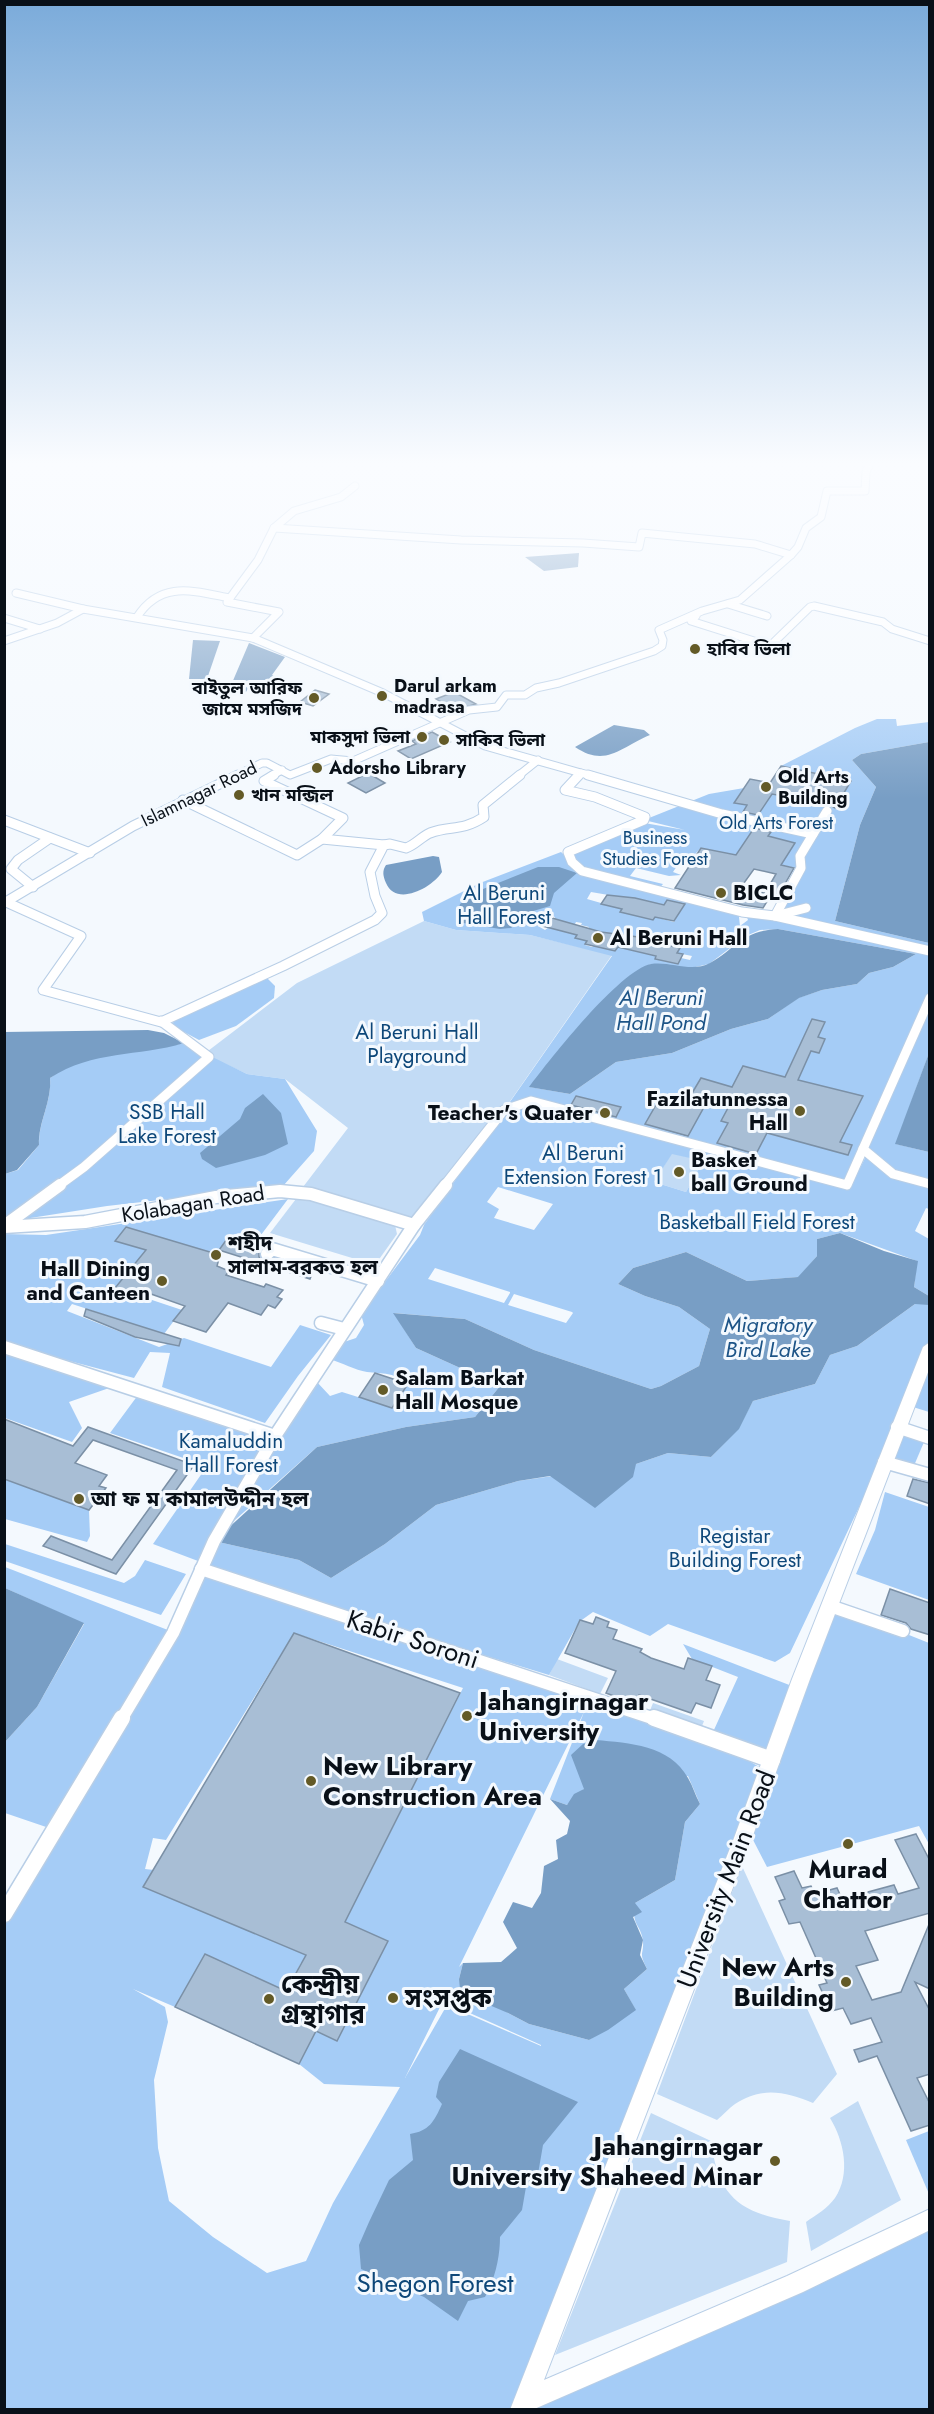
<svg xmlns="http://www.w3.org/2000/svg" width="934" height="2414" font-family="Jost,'Noto Sans Bengali',sans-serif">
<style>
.green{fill:#c2dbf5}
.forest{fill:#a5ccf6;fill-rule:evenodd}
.water{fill:#789ec5}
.building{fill:#a8bed5;stroke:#7b90a6;stroke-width:1.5}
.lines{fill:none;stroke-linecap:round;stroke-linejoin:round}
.minor-far3-casing{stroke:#b8cee6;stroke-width:9}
.minor-far2-casing{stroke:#b8cee6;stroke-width:11}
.minor-far1-casing{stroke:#b8cee6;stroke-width:15}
.minor-casing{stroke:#b8cee6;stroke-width:19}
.tertiary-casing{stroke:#b8cee6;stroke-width:2}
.minor-far3{stroke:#fff;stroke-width:7}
.minor-far2{stroke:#fff;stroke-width:9}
.minor-far1{stroke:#fff;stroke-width:12}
.minor{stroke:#fff;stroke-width:16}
.tertiary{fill:#fff;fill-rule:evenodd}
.poi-dot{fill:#635a27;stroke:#f4f9fe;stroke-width:2}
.labels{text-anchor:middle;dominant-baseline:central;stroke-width:6;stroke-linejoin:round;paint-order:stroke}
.far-poi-label{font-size:18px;font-weight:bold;fill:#091018;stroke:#f4f9fe;text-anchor:start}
.far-street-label{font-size:18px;fill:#091018;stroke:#f4f9fe}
.far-park-label{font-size:18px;fill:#0d4779;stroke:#f4f9fe}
.park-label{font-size:21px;fill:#0d4779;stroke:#f4f9fe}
.poi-label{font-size:21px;font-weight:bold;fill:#091018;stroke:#f4f9fe;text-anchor:start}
.street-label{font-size:21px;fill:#091018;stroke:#f4f9fe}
.water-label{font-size:22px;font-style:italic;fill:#1d5487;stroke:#f4f9fe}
.near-street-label{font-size:26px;fill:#091018;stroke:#f4f9fe}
.near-poi-label{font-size:26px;font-weight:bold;fill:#091018;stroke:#f4f9fe;text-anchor:start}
.near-park-label{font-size:26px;fill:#0d4779;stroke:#f4f9fe}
</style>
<rect width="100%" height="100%" fill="#f4f9fe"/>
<g class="green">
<path d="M424,921L456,930L530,935L612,955L424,1225L303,1187L348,1128L285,1079L247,1074L204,1054L297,983Z"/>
<path d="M672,1153L703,1161L686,1192L654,1182Z"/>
<path d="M299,1195L395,1225L397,1234L375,1265L270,1233Z"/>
<path d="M557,1659L608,1678L600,1694L549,1675Z"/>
<path d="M653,1703L704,1721L700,1731L649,1713Z"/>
<path d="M742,1866L837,2074L813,2103C786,2092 762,2086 735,2104C729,2108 723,2115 717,2120L657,2094Z"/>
<path d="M858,2101L901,2200L811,2251L806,2222C816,2215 828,2208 835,2198C851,2174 844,2141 830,2118Z"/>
<path d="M651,2113L711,2141C718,2194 737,2212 790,2221L787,2262L555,2355Z"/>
</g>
<g class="forest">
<path d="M877,719H896L897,726L929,722V742L861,754L852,760L876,787L860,825L835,921L929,943V1053L896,1144L929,1152V1184L893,1174L863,1150L847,1185L644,1132L850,1188L866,1156L895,1178L929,1188V1209L926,1208L915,1231L929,1239V1296L914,1287L917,1261L840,1233L817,1239V1256L799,1277L747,1281L686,1252L633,1268L618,1284L645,1296L679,1307L710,1329L699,1366L661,1386L651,1389L534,1350L465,1319L394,1313L416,1348L500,1386L475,1417L406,1427L317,1447L217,1536L316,1381L330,1396L342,1392L393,1408L408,1384C395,1372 382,1374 367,1372C355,1370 342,1363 330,1359L341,1343L356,1338L364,1325L361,1314L420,1235L424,1225L612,956L530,935L456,930L424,921L422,912L480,883L561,852L571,861L568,852L609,839L644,823L685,830L644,820L709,794L744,788L835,808L851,781L781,766L855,728ZM701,848L796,868H801L775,916L745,912L748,920L740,926L739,917L742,912L657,891L663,884L630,876L636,868L669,876L681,875L673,872L683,857L691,858ZM591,892L661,904L659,908L679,913L674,922L655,917L653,920L621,912L622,909L587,899ZM544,913L555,917L553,921L557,922L558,920L562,921L561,923L574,926L576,922L582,923L581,925L589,927L587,931H601L600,934L611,937L615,934L614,937L621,939L623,934L632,936L630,939L633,940L635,936L645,938L644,941L650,942L649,945H660L661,948L663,944L670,945L668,949L676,951L680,948L677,953L692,956L690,960L681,958L678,964L655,959L656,956L649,954L652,949L638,946L635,951L632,950L634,945L628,944L625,948L618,946L615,951L607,949L609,946L601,941L592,947L585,945L587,941L575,938L579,932H566L568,928L553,924L545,930L529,921L532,916ZM778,929L916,954L893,967L869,973L857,984L822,990L798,998L768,1019L731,1029L672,1053L616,1062L570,1094L530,1087L638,971L651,964L691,968L709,964L746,936L760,930ZM672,1154L703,1161L686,1192L654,1182ZM498,1187L553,1204L534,1230L494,1218L499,1209L487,1202ZM435,1268L510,1292V1293L504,1303L428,1279ZM514,1294L572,1312L573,1313L566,1323L508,1305Z"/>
<path d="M267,978L275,986L274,998L236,1026L199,1040L171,1025L177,1018Z"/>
<path d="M184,1043L247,1074L285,1079L317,1131L314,1151L283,1186L107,1206L5,1222V1174L18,1170L39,1145C38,1122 52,1102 50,1078C56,1074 63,1068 70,1065C105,1051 147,1051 184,1043Z"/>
<path d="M288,1199L252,1247L227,1239L216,1254L126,1227L116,1241L211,1270L116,1288L182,1310L164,1334L72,1304L67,1311L159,1347L184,1338L271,1367L300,1325L331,1335L298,1376L265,1423L162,1387L170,1353L150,1352L134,1378L5,1344L4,1234L46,1235Z"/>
<path d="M929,1303V1341L897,1427L790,1653L775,1662L668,1624L650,1636L593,1612L579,1622L549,1675L239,1581L710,1738L766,1771L525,2399L930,2221L929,2409L541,2410L524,2400L521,2410L5,2409L4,1913L52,1829L5,1813V1742L37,1707L84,1624L5,1588V1567L173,1632L214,1541L299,1560L331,1578L385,1544L436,1505L518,1481L636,1464L668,1453L711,1457L738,1429L753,1401L815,1384L830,1355L857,1346L915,1304ZM294,1633L463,1688L325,1962L143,1887L154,1870L145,1869L153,1838L166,1840ZM584,1712L550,1799L567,1805L584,1789L688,1776L700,1804L685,1822L675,1880L635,1903C631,1926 641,1924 643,1941C644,1956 638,1951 647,1969L624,1989L635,2009L589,2040L529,2024L508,2013L459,1979L463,1963L459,1967ZM388,1941L337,2040L316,2031L299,2064L324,2084L400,2087L333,2203L306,2261L267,2273L213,2237L169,2201L158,2148L154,2080L168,2022L165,2007L133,1989L175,2007L205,1955L286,1991L301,1963L331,1976ZM443,2001L541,2045V2046L447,2005L405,2078Z"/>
<path d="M5,1351L112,1387L69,1402L82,1428L72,1442L5,1418Z"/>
<path d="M929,1365V1412L913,1407Z"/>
<path d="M138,1395L270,1438L198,1561L153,1544L207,1466L110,1433Z"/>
<path d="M899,1434L924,1442L913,1468L888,1459Z"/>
<path d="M4,1479L89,1510L90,1536L87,1542L5,1519Z"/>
<path d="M885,1492L929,1507V1600L856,1574L875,1530Z"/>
<path d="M5,1544L124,1583L135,1576L145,1560L186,1574L161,1615L5,1561Z"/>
<path d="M834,1612L896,1636L909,1635L929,1643V1844L919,1826L767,1867L750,1834Z"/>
<path d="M683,1644L792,1686L765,1752L713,1732L738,1677L692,1659Z"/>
<path d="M929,2131H930L929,2194L906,2140Z"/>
</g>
<g class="water">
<path d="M579,553L578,567L544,571L525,557Z"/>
<path d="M193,640L220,641L207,679H189Z"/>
<path d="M249,643L285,657L272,675L277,678L274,685L252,680L246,692L229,690Z"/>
<path d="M614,725L644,730L650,735C621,747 606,768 575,747Z"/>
<path d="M929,742V943L835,921L860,825L876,787L852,760L861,754Z"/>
<path d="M433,856L439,857L442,872C432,888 396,907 386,883C383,876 382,871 386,865Z"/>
<path d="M538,867H559L577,873L554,893L550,906L530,912L511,928L500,929L463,923L458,912L460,904L478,891Z"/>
<path d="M778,929L916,954L893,967L869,973L857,984L822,990L799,998L768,1019L731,1029L672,1053L616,1062L570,1094L529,1087C549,1060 620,970 651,964C671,961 691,973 710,963C738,947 741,931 778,929Z"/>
<path d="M148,1030L164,1033L184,1043C138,1057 93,1050 50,1078C52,1102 38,1122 39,1145L17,1170L5,1174L4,1032Z"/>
<path d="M929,1053V1152L895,1144Z"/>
<path d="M263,1094L281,1113L288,1144L265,1155L216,1168L202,1159L200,1153L240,1119L245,1108Z"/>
<path d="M840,1233L884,1251L918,1261L914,1287L929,1296V1305L915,1304L857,1346L830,1355L815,1384L753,1401L739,1429L711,1457L668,1453L636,1464L633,1477L595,1508L550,1476L518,1481L436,1505L385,1544L331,1578L299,1560L214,1541L317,1447L406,1427L475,1417L500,1386L416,1348L393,1313L465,1319L534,1350L651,1389L661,1386L699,1366L710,1329L679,1307L645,1296L618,1284L633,1268L686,1252L747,1281L798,1277L817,1256V1239Z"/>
<path d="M5,1588L84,1623L37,1707L5,1742Z"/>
<path d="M596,1740C629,1743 670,1745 688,1778C693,1786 695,1795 700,1804L685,1822L675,1880L635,1903L642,1912L633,1917L643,1940L640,1955L647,1969L624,1989L636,2010L608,2030L589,2040L529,2024L508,2013L468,1996L460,1989L459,1979L463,1963L501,1962L517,1948L503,1922L513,1902L532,1908L541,1893L544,1866L558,1859L556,1840L567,1834L570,1821L550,1799L567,1805L574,1794L584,1789L571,1755L583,1744Z"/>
<path d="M460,2049L578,2102L543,2145L538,2174L526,2187L522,2210L500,2237C500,2257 495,2279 485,2297L468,2301L458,2321L424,2297L361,2269L359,2245L369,2222L389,2180L413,2160L410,2134C429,2131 434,2122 442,2104L436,2097L439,2082Z"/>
</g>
<g class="building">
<path d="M315,690L329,694L313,706L300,702Z"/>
<path d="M454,692L476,704L455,710L436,699Z"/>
<path d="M432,732L450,742L411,759L398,751L416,744L412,741Z"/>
<path d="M781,766L851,781L835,808L828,804L772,794L758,815L743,812L747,805L734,803L750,779L770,783Z"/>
<path d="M368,773L385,783L366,793L348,783Z"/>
<path d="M754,828L771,832L768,836L795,843L781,865L794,868L778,896L765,893L776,874L754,869L741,887L771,895L763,908L743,905L675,888L701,848L736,855Z"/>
<path d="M607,895L635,898L664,905L667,900L685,904L674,921L655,917L653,920L620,912L622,909L601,904Z"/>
<path d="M538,914L601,932L646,938L644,940L680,948L677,953L683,954L678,964L655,959L656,956L618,947L615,951L585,944L587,941L575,938L577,935L531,923Z"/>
<path d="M812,1019L825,1022L818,1037L825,1039L819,1053L811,1051L798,1080L863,1096L840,1142L852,1145L848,1155L767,1133L756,1154L717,1143L728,1123L721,1121L729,1106L708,1100L688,1136L645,1124L660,1098L685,1105L701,1078L732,1087L743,1066L785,1077Z"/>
<path d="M576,1096L621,1107L616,1117L571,1105Z"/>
<path d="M126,1227L220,1255L217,1266L229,1271L226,1275L264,1287L266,1284L283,1290L277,1297L282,1299L275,1308L268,1305L261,1315L228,1303L206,1332L173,1321L185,1306L151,1294L149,1297L115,1288L146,1250L115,1241Z"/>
<path d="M227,1239L259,1251V1257L264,1262L274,1258L313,1271L310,1279L219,1250Z"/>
<path d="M86,1309L181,1339L179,1346L135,1337L84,1316Z"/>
<path d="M375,1373L408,1384L392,1408L359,1397Z"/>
<path d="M4,1419L73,1446L88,1427L194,1465L116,1574L43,1546L51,1536L112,1560L177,1470L93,1440L75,1463L107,1475L99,1486L106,1488L89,1510L4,1479Z"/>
<path d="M913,1479L930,1483V1504L907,1496Z"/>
<path d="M890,1589L930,1603V1635L911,1629L906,1623L881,1615Z"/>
<path d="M596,1617L609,1622L607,1627L617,1630L613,1639L642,1649L640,1652L651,1658L684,1669L688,1658L712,1666L706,1680L720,1685L711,1708L696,1703L691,1713L639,1695L635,1704L606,1693L616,1671L565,1653L580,1620L593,1624Z"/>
<path d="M294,1633L460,1693L345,1922L388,1941L337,2041L316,2031L299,2064L175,2007L205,1954L286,1991L306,1955L143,1887Z"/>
<path d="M916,1834L930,1861V1913L865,1931L878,1960L856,1966L872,2000L901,1992L930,1922V1989L915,1982L930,2011V2074L917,2078L930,2104V2125L911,2131L877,2056L859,2062L854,2050L882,2042L871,2018L851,2024L843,2008L831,2011L819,1985L827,1983L800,1922L789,1924L779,1901L785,1899L775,1877L794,1871L802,1888L811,1886L815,1894L837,1888L842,1899L894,1885L898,1894L919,1888L895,1840Z"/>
</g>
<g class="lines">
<defs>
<g id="minor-far3">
<path d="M274,528L461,540L583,543L639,547L642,533L755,544L791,555"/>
<path d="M16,593L83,609"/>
<path d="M728,604L767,616"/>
<path d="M696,616L691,621L770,646L810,607L814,606L883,622L892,629L930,641"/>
<path d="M137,617C161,580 193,591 230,598"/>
<path d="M4,618L40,629"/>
<path d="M253,638L279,612L227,602L258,560L274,528L294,511L341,497L355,486"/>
<path d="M4,641L57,623L83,609L253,638L383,693L485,746L581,773L578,776"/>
<path d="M581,773L593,776"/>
<path d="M235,776L262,763H267L290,775L331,759L353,761L469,710L497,707L506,695H525L536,688L559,683L654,651L662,646L663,640L659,630L702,611L740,600L791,555L798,547L806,528L821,517L827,491H865L866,472L871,461"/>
<path d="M271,776L282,770"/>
<path d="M518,776L538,760"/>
</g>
<g id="minor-far2">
<path d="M579,775L565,790L595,797L645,817L644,820L568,852L572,862L582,871L742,912L775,916L806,908"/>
<path d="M588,775L722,814L813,834"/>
<path d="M183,800L297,855L322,839L343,818L264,781L274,775"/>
<path d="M827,811L800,856L801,868L775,916L930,951"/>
<path d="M4,820L90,853"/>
<path d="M322,839L384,845"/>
<path d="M33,887L11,869L18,860L50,838"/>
<path d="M6,902L81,936L43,990L161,1022L283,966L375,920L382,913L375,896L370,872L384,845L390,844L406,848C415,845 421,837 430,833C451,825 461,832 484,817L483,805L520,775"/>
<path d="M4,903L133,826L238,775"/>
<path d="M863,1149L893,1174L930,1184"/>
<path d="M58,1186L84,1167L209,1057L161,1021"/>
<path d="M444,1186L504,1110L531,1101L847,1185L930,998"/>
</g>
<g id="minor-far1">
<path d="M4,1226L60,1185"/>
<path d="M4,1227L85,1222L216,1197L280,1191L311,1194L414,1225"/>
<path d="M267,1254L272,1249L378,1281"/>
<path d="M321,1323L344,1329"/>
<path d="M4,1347L275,1436"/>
<path d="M897,1427L930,1438"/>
<path d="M884,1462L930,1475"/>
<path d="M201,1569L658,1720"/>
<path d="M830,1606L903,1631"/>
<path d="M121,1720L173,1633L214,1541L275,1436L414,1225L446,1185"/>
</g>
<g id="minor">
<path d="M654,1718L772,1760"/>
<path d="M4,1914L122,1718"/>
</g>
<path id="tertiary" d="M930,1342V1367L810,1679L752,1838L544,2380L787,2276L930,2209V2230L803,2292L532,2410H510L734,1838L792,1679L923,1347Z"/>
</defs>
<use href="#minor-far3" class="minor-far3-casing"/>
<use href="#minor-far2" class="minor-far2-casing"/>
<use href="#minor-far1" class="minor-far1-casing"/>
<use href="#minor" class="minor-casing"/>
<use href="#tertiary" class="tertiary-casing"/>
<use href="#minor-far3" class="minor-far3"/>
<use href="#minor-far2" class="minor-far2"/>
<use href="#minor-far1" class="minor-far1"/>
<use href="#minor" class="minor"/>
<use href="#tertiary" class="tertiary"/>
</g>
<linearGradient id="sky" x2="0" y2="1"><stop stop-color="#7babda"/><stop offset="0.58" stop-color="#fafcff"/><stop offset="1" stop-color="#fafcff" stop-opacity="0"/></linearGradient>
<rect width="934" height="799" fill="url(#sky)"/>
<g class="poi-dot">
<circle cx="695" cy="649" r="6"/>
<circle cx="382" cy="696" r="6"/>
<circle cx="314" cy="698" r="6"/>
<circle cx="422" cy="737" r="6"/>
<circle cx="444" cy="740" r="6"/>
<circle cx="317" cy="768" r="6"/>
<circle cx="766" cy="787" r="6"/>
<circle cx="239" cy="795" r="6"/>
<circle cx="721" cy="893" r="6"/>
<circle cx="598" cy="938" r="6"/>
<circle cx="800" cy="1111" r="6"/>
<circle cx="605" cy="1113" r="6"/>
<circle cx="679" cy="1172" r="6"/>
<circle cx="216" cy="1255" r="6"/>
<circle cx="162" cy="1281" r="6"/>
<circle cx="383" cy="1390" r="6"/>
<circle cx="79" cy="1499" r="6"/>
<circle cx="467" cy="1716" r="6"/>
<circle cx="311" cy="1781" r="6"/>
<circle cx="848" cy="1844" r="6"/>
<circle cx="846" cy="1982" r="6"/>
<circle cx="393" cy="1998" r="6"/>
<circle cx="269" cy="1999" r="6"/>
<circle cx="775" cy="2161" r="6"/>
</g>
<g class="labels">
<g class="far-poi-label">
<text x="707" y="649">হাবিব ভিলা</text>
<text x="394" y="686">Darul arkam<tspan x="394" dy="21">madrasa</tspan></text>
<text x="302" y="688" text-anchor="end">বাইতুল আরিফ<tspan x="302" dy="21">জামে মসজিদ</tspan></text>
<text x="410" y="737" text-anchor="end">মাকসুদা ভিলা</text>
<text x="456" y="740">সাকিব ভিলা</text>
<text x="329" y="768">Adorsho Library</text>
<text x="778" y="777">Old Arts<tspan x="778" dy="21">Building</tspan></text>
<text x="251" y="795">খান মন্জিল</text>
</g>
<g class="far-street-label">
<text transform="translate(199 794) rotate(-26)">Islamnagar Road</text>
</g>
<g class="far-park-label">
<text x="776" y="823">Old Arts Forest</text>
<text x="655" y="838">Business<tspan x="655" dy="21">Studies Forest</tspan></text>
</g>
<g class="park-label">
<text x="504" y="893">Al Beruni<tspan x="504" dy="24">Hall Forest</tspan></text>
<text x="417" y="1032">Al Beruni Hall<tspan x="417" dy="24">Playground</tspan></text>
<text x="167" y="1112">SSB Hall<tspan x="167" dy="24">Lake Forest</tspan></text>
<text x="583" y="1153">Al Beruni<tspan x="583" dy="24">Extension Forest 1</tspan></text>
<text x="757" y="1222">Basketball Field Forest</text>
<text x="231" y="1441">Kamaluddin<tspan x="231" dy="24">Hall Forest</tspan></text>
<text x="735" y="1536">Registar<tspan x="735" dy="24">Building Forest</tspan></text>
</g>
<g class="poi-label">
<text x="733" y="893">BICLC</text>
<text x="610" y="938">Al Beruni Hall</text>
<text x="788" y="1099" text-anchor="end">Fazilatunnessa<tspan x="788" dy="24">Hall</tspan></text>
<text x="593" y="1113" text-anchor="end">Teacher's Quater</text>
<text x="691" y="1160">Basket<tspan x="691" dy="24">ball Ground</tspan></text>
<text x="228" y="1243">শহীদ<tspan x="228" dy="24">সালাম-বরকত হল</tspan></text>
<text x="150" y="1269" text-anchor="end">Hall Dining<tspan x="150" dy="24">and Canteen</tspan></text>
<text x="395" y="1378">Salam Barkat<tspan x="395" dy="24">Hall Mosque</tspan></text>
<text x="91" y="1499">আ ফ ম কামালউদ্দীন হল</text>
</g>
<g class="street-label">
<text transform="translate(193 1204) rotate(-9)">Kolabagan Road</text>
</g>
<g class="water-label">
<text x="661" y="997">Al Beruni<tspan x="661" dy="25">Hall Pond</tspan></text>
<text x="768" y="1324">Migratory<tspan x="768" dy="25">Bird Lake</tspan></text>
</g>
<g class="near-street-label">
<text transform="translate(413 1639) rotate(18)">Kabir Soroni</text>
<text transform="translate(726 1879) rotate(-69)">University Main Road</text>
</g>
<g class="near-poi-label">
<text x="479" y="1701">Jahangirnagar<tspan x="479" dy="30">University</tspan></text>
<text x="323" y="1766">New Library<tspan x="323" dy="30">Construction Area</tspan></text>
<text x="848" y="1869" text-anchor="middle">Murad<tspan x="848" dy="30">Chattor</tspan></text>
<text x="834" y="1967" text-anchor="end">New Arts<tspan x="834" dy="30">Building</tspan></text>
<text x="281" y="1984">কেন্দ্রীয়<tspan x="281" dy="30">গ্রন্থাগার</tspan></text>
<text x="405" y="1998">সংসপ্তক</text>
<text x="763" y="2146" text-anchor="end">Jahangirnagar<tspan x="763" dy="30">University Shaheed Minar</tspan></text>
</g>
<g class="near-park-label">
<text x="435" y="2283">Shegon Forest</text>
</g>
</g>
<rect width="934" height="2414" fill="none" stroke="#091018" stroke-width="12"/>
</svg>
